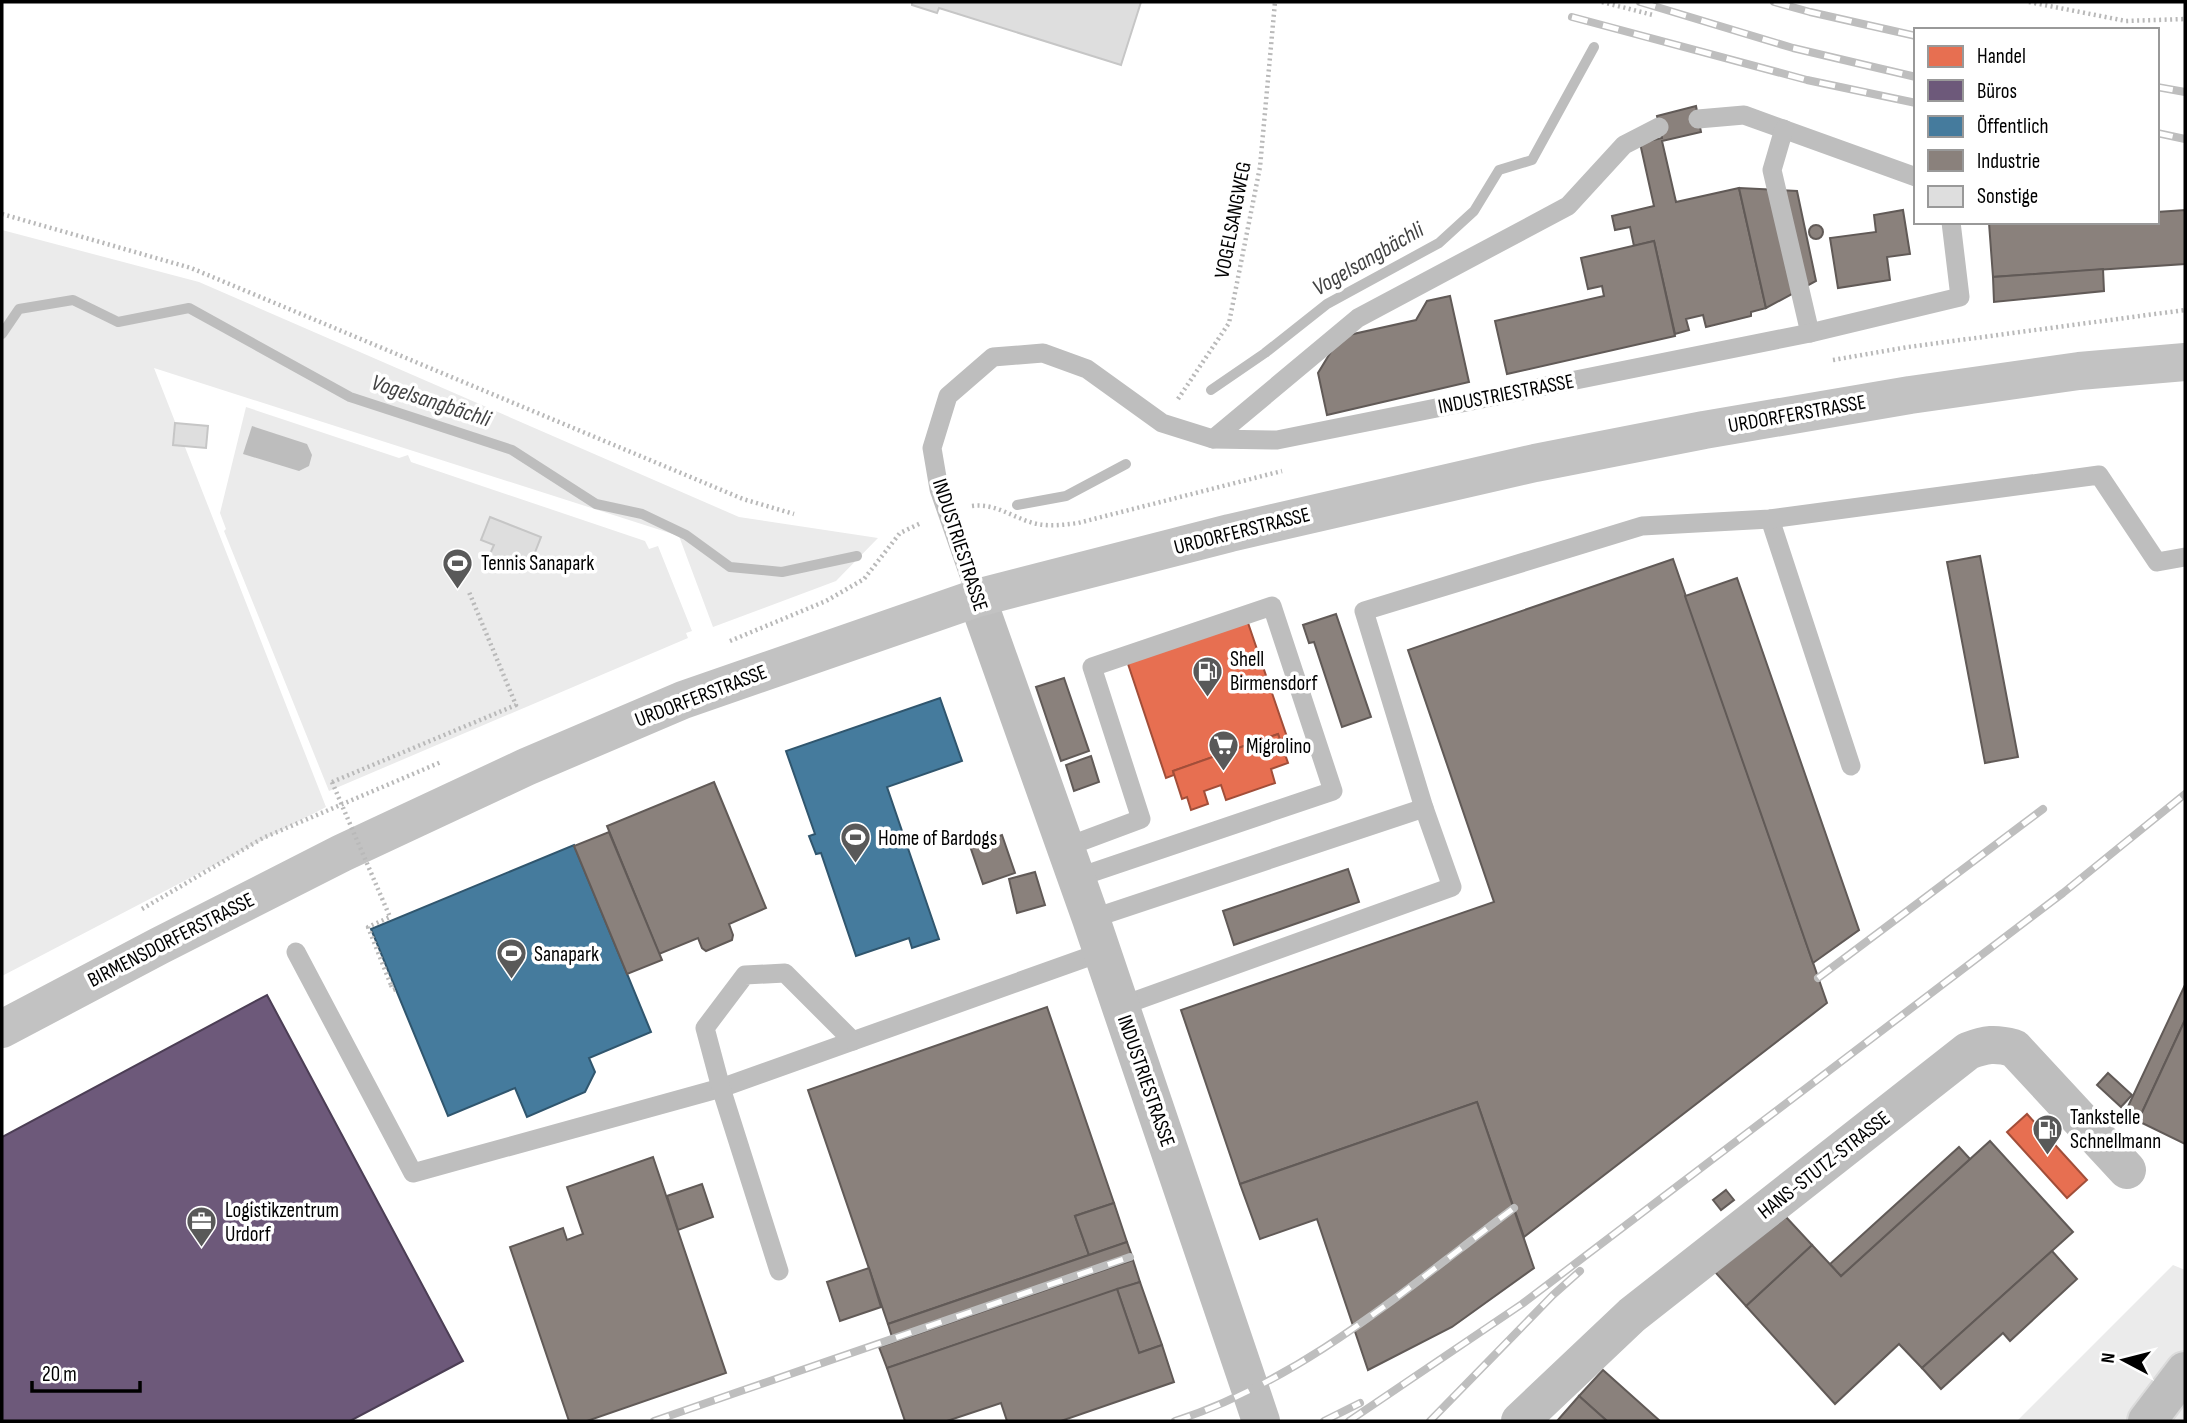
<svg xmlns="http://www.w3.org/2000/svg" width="2187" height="1423" font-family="'Sofia Sans Condensed',sans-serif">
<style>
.green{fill:#ebebeb}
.water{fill:#bdbdbd}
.shops{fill:#e76f51;stroke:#a24e39;stroke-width:2}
.offices{fill:#6d597a;stroke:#4c3e55;stroke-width:2}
.public{fill:#457b9d;stroke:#30566e;stroke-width:2}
.industry{fill:#8a817c;stroke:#615a57;stroke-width:2}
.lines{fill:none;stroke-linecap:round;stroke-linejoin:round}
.stream{stroke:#bdbdbd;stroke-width:10}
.building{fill:#dedede;stroke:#c6c6c6;stroke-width:2}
.highway-casing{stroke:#dbdbdb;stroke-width:42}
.path{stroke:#b9b9b9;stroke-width:4.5;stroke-dasharray:2 3.5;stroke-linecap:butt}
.lane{stroke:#bebebe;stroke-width:19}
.street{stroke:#bebebe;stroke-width:38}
.secondary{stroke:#c2c2c2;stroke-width:38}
.highway{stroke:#bebebe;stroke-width:38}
.rail-casing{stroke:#bebebe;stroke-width:8}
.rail{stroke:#fff;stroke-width:5;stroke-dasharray:16;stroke-linecap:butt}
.path-bridge{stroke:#b9b9b9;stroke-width:4.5;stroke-dasharray:2 3.5;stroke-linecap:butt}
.labels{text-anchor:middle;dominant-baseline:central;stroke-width:7;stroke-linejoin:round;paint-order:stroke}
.street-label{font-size:21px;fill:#000;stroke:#fff}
.poi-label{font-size:21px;fill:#000;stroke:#fff;text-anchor:start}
.water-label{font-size:23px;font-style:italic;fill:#424242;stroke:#fff}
</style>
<rect width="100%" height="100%" fill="#fff"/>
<g class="green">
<path d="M2,230L199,282L739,517L878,538L836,581L713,627L679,536L154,368L326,807L2,976Z"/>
<path d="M246,407L399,458L408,455L411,462L645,541L649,549L658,546L692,631L686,633L688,638L329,791L224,531L226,529L220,513Z"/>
<path d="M2173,1265L2185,1270V1421H2017Z"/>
</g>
<path class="water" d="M252,426L307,444L312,455L309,466L299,471L243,454Z"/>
<g class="shops">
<path d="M1247,620L1287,737L1280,740L1278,734L1173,771L1174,775L1166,778L1127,661Z"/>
<path d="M1278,734L1288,763L1271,769L1275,783L1226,800L1221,785L1204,791L1208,804L1191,810L1187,797L1182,799L1173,771Z"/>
<path d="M2027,1114L2087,1180L2067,1198L2007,1132Z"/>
</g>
<path class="offices" d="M267,995L463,1361L350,1421H2V1137Z"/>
<g class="public">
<path d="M940,698L962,761L887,787L939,939L912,948L909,938L856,956L821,853L816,854L809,836L815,834L786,751Z"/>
<path d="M574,845L651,1032L589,1058L595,1072L585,1092L527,1117L515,1088L448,1116L371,929Z"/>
</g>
<g class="industry">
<path d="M1696,106L1701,132L1662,141L1676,202L1739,188L1766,308L1751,312V316L1706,327L1703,315L1686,319L1689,330L1675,334L1654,241L1634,246L1630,227L1615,230L1612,216L1654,206L1640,143L1662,138L1657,116Z"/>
<path d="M1739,188L1797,191L1816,281L1766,308Z"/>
<path d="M1903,210L1910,254L1887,257L1890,280L1838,288L1830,238L1876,232L1874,215Z"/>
<path d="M2185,210V264L1993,277L1989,223L2157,222V212Z"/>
<circle cx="1816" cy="232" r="7"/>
<path d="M1654,241L1675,336L1507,374L1495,321L1604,296L1602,286L1588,289L1581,258Z"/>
<path d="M2103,269L2104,291L1994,302L1993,277Z"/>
<path d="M1450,296L1469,382L1327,415L1318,373L1340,337L1416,320L1427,301Z"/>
<path d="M1980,556L2018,757L1985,763L1947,562Z"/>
<path d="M1673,559L1827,1003L1524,1237L1477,1102L1240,1184L1181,1010L1494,902L1408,650Z"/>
<path d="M1737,578L1859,930L1813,963L1685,596Z"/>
<path d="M1336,614L1371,717L1342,727L1314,642L1309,643L1303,625Z"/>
<path d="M1064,678L1089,751L1061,761L1036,687Z"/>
<path d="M1091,756L1099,782L1074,791L1066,765Z"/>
<path d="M714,782L766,908L729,924L733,935L732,940L706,951L702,948L698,938L659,954L607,826Z"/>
<path d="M609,832L662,960L627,974L574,846Z"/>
<path d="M1002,835L1015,873L983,884L970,846Z"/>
<path d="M1348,869L1359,902L1234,945L1223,911Z"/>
<path d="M1035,872L1045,905L1017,913L1009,879Z"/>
<path d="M2185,985V1020L2138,1121L2124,1115Z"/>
<path d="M1047,1007L1114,1203L1075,1216L1089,1255L888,1324L808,1090Z"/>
<path d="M2185,1020V1144L2138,1121Z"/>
<path d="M2108,1073L2132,1095L2121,1107L2097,1085Z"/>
<path d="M1477,1102L1534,1268L1452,1327L1368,1370L1317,1219L1260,1239L1240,1184Z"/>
<path d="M1990,1141L2073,1232L1922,1368L1899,1344L1835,1404L1746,1306L1812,1245L1841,1276Z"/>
<path d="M1959,1147L1970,1159L1841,1276L1830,1264Z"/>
<path d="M653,1157L726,1373L587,1421H569L510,1247L563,1228L567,1240L583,1234L567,1187Z"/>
<path d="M702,1184L713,1217L678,1230L667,1196Z"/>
<path d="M1726,1190L1734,1200L1721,1210L1713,1200Z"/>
<path d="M1114,1203L1127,1242L1089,1255L1075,1216Z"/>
<path d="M1786,1217L1812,1245L1746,1306L1715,1272Z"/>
<path d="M1127,1242L1132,1256L892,1337L888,1324Z"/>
<path d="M2052,1251L2077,1279L2010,1341L2003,1333L1941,1389L1922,1368Z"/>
<path d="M1133,1260L1140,1282L887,1368L879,1347Z"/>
<path d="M869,1268L881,1307L840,1321L827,1282Z"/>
<path d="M1140,1282L1162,1345L1139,1353L1117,1289Z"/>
<path d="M1117,1289L1139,1353L1162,1345L1174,1382L1061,1421H1007L1001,1403L947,1421H905L887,1368Z"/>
<path d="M1603,1370L1660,1421H1607L1579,1396Z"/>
<path d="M1579,1396L1607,1421H1557Z"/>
</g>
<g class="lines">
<g class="stream">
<path d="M2,334L19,309L73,300L118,322L189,308L350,397L512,450L596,504L642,514L686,535L730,567L782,572L857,556"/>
<path d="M1211,390L1265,353L1327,304L1439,243L1474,211L1499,170L1532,160L1594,47"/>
<path d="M1017,505L1066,496L1126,464"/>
</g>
</g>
<g class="building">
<path d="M912,2H1141L1121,65L939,8L937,13L912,5Z"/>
<path d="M175,423L208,426L206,448L173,445Z"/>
<path d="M490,517L541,537L532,560L520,556L515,566L489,556L494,545L481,540Z"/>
</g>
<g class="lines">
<defs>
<path id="highway" d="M2147,1421L2185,1371"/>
</defs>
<use href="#highway" class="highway-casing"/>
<g class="path">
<path d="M1602,2L1653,15"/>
<path d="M2029,2L2126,21L2185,19"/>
<path d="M2,214L191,268L743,499L794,514"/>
<path d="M1833,360L1908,347L2185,310"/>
<path d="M1178,399L1229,323L1260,167L1275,2"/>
<path d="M972,506C995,503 1012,517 1033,523C1048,527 1063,525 1078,523L1282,471"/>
<path d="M730,641L826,601L864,579L900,533L921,523"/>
<path d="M332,782L516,705L469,592"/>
<path d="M142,909L263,838L441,762"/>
<path d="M391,985L393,990L396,989"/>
</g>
<g class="lane">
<path d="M1698,119L1744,115L1916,177"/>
<path d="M1784,129L1772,170L1810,333"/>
<path d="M1213,439L1358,318L1568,206L1624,145L1659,127"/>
<path d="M1770,519L1851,766"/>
<path d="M977,598L939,489L932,448L948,396L993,357L1043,353L1087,369L1162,423L1213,439L1277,440L1810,333L1960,297L1951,222"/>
<path d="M1424,808L1364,611L1642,526L1770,519L2099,475L2157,562L2185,557"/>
<path d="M1066,847L1141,819L1092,667L1272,606L1333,791L1076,878"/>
<path d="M1091,919L1424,808L1452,887L1121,1006"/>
<path d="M296,952L413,1173L721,1088L1102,952"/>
<path d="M779,1271L721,1088L705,1028L745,975L785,973L853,1041"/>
</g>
<g class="street">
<path d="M977,598L1091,919L1261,1421"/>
<path d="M1520,1421L1632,1315L1968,1051C1986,1044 1995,1043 2014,1048L2127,1170"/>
</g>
<path class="secondary" d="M2,1029L159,946L342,853L526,767L683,700L977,598L1230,533L1535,463L1704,430L1910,395L2079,371L2185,362"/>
<use href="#highway" class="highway"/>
<defs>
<g id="rail">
<path d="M1640,2L1793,48L1916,77"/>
<path d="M1774,2L1810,12L1916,36"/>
<path d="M1572,17L1807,80L1916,103"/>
<path d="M2157,87L2185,92"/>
<path d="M2157,133L2185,139"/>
<path d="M1818,978L2043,809"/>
<path d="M654,1421L1130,1257"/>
<path d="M1175,1421C1303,1380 1408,1287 1514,1208"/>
<path d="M1324,1421L1360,1403"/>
<path d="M1349,1421L1522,1304L2063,893L2185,794"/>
<path d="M1430,1421L1553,1295L1580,1271"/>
</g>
</defs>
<use href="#rail" class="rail-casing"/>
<use href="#rail" class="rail"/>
<path class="path-bridge" d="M332,782L390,917L368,927L391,985"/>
</g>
<defs>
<symbol id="stadium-pin" viewBox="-11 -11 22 30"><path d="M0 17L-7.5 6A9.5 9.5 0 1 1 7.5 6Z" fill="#595959" stroke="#fff"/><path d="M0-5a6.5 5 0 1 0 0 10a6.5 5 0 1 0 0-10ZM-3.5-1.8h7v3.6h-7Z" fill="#fff"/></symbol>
<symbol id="fuel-pin" viewBox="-11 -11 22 30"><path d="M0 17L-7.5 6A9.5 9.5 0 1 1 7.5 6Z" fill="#595959" stroke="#fff"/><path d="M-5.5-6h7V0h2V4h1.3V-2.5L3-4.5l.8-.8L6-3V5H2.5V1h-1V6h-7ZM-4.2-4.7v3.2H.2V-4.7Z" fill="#fff"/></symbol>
<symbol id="supermarket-pin" viewBox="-11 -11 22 30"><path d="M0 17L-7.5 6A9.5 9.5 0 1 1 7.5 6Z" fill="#595959" stroke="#fff"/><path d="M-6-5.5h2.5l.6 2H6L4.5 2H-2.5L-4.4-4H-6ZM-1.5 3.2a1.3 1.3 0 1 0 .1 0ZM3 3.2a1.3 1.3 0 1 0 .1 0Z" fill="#fff"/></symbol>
<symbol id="office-pin" viewBox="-11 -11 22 30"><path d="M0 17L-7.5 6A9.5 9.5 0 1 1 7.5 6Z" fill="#595959" stroke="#fff"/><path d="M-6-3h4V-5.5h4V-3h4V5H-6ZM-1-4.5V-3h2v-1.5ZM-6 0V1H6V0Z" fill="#fff"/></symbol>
</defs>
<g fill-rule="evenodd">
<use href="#stadium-pin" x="440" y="546" width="35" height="47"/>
<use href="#fuel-pin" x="1190" y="654" width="35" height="47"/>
<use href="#supermarket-pin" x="1206" y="728" width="35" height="47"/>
<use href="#stadium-pin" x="838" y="820" width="35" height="47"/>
<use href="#stadium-pin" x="494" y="936" width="35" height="47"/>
<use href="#fuel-pin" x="2030" y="1112" width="35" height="47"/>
<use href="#office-pin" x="184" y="1204" width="35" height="47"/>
</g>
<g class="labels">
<g class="street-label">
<text transform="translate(1233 220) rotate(-79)">VOGELSANGWEG</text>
<text transform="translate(1506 394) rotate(-11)">INDUSTRIESTRASSE</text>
<text transform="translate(1797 414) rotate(-10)">URDORFERSTRASSE</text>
<text transform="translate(1242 531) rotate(-14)">URDORFERSTRASSE</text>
<text transform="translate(960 545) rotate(72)">INDUSTRIESTRASSE</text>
<text transform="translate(701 696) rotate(-21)">URDORFERSTRASSE</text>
<text transform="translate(171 940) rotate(-27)">BIRMENSDORFERSTRASSE</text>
<text transform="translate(1146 1081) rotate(71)">INDUSTRIESTRASSE</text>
<text transform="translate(1824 1165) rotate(-38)">HANS-STUTZ-STRASSE</text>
</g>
<g class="poi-label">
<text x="481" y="563">Tennis Sanapark</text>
<text x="1230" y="659">Shell<tspan x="1230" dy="24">Birmensdorf</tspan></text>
<text x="1246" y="746">Migrolino</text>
<text x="878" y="838">Home of Bardogs</text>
<text x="534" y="954">Sanapark</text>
<text x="2070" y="1117">Tankstelle<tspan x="2070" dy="24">Schnellmann</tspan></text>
<text x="225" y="1210">Logistikzentrum<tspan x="225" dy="24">Urdorf</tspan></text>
</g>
<g class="water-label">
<text transform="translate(1368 259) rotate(-30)">Vogelsangbächli</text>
<text transform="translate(431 401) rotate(18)">Vogelsangbächli</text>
</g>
</g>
<rect width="2187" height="1423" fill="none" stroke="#000000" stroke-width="7"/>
<rect x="1914" y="28" width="245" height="196" fill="#ffffff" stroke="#999999" stroke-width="2"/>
<rect x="1928" y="46" width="35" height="21" fill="#e76f51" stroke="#999999" stroke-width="2"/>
<text x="1977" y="63" font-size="21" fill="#000000">Handel</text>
<rect x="1928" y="80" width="35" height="21" fill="#6d597a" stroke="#999999" stroke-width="2"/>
<text x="1977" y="98" font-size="21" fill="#000000">Büros</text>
<rect x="1928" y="116" width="35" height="21" fill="#457b9d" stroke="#999999" stroke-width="2"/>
<text x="1977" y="133" font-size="21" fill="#000000">Öffentlich</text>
<rect x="1928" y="150" width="35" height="21" fill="#8a817c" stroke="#999999" stroke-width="2"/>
<text x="1977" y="168" font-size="21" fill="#000000">Industrie</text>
<rect x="1928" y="186" width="35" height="21" fill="#dedede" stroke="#999999" stroke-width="2"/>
<text x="1977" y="203" font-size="21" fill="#000000">Sonstige</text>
<g transform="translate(2124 1360) rotate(277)" stroke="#ffffff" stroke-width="5" paint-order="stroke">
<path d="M0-5L12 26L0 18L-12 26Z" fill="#000000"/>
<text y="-10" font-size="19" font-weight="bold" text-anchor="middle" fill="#000000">N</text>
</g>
<path d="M32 1381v10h108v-10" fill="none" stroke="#000000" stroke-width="3.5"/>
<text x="42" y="1381" font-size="21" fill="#000000" stroke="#ffffff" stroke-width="5" paint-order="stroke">20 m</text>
</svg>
